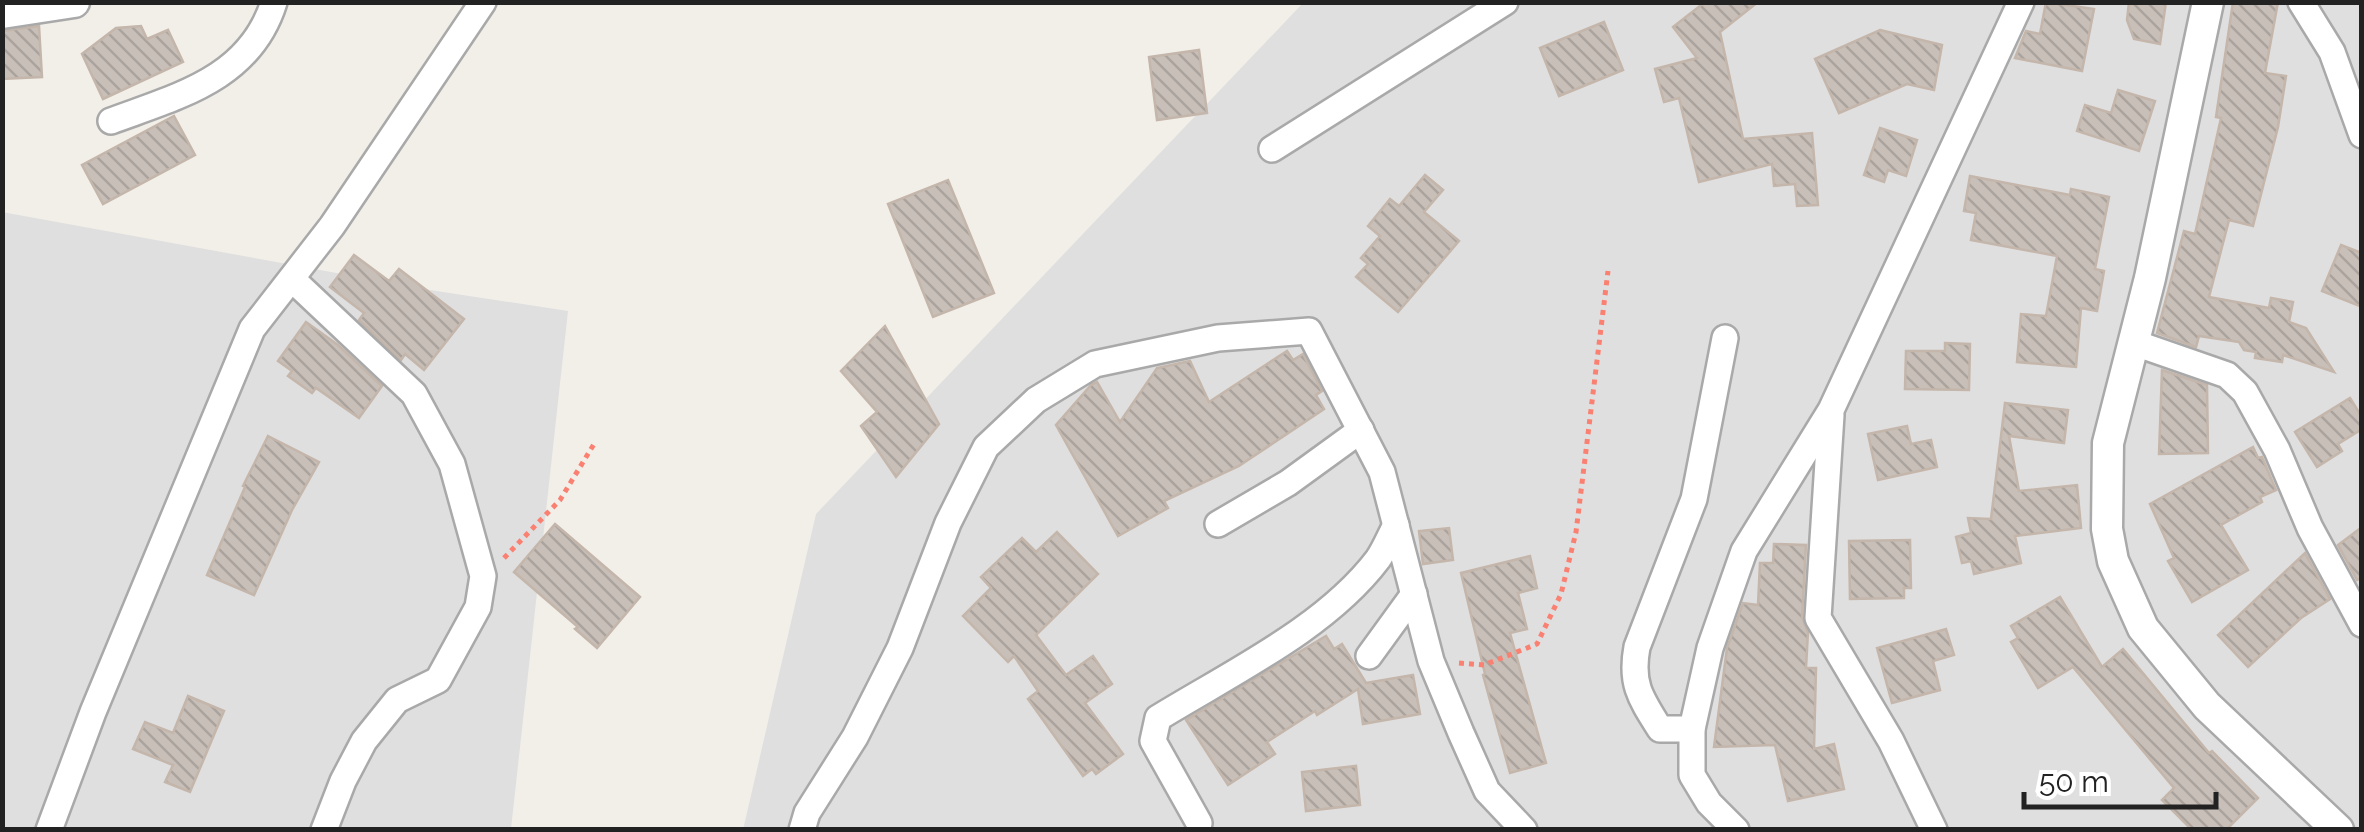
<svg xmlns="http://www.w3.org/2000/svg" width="2364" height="832" font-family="Raleway,sans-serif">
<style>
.residential{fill:#e0dfdf}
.building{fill:url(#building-back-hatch);stroke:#c4b6ab;stroke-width:2.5}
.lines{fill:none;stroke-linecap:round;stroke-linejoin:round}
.minor-casing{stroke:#a9a9a9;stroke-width:30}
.tertiary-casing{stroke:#a9a9a9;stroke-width:35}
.path{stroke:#fa8072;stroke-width:5;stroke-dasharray:5 5;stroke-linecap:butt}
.minor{stroke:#fff;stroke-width:25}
.tertiary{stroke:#fff;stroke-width:30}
</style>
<defs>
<pattern id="building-back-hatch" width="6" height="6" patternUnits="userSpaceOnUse" patternTransform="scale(2.5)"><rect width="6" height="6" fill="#c7bfb8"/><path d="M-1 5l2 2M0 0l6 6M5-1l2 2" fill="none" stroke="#aba49e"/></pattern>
</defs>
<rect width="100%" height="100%" fill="#f2efe9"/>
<g class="residential">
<path d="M1303,3H2361V829L743,830L816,514Z"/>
<path d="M2,212L430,290L568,311L511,829H3Z"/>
</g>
<g class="building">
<path d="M1705,2H1758L1720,32L1743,139L1812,133L1818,205L1797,206L1795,184L1774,186L1772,164L1699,182L1679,98L1664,102L1655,69L1697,58L1673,27Z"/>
<path d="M2046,2L2094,9L2082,71L2015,58L2026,31L2040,34Z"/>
<path d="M2129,2H2166L2160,44L2134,39L2127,20Z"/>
<path d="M2233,2H2278L2265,73L2286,76L2278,127L2253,226L2229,220L2209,297L2269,308L2271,298L2293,302L2289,322L2306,328L2334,372L2283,355L2282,362L2255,358L2256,352L2244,350L2239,342L2199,336L2196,347L2157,333L2184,231L2195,234L2221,118L2216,117Z"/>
<path d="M1604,22L1623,70L1559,96L1540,48Z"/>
<path d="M39,26L42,77L2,79V31Z"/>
<path d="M141,26L147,39L168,30L183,62L103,99L82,54L116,28Z"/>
<path d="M1880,30L1942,45L1934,90L1907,84L1839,113L1815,59Z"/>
<path d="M1199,50L1207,113L1157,120L1149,57Z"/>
<path d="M2118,90L2155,101L2139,151L2077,131L2085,105L2111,113Z"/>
<path d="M174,116L195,155L103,204L82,165Z"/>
<path d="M1880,128L1917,140L1906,176L1888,170L1884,182L1864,175Z"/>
<path d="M1425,175L1443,190L1424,212L1459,241L1398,312L1356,277L1368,264L1361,258L1380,236L1368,226L1390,199L1399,206Z"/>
<path d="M1970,176L2070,195L2071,189L2109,197L2095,269L2104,271L2097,311L2081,308L2076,367L2017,362L2021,314L2046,316L2057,256L1971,240L1976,213L1964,211Z"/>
<path d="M948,180L994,293L933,317L888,204Z"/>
<path d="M2341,245L2362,253V307L2322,291Z"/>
<path d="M354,255L389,281L399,269L464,319L424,370L405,354L401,360L359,320L364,313L330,287Z"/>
<path d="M306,322L338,345L382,386L359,418L316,388L312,393L288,376L292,371L278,361Z"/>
<path d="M885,326L939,424L896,477L861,426L877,412L841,371Z"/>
<path d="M1945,343L1970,344L1969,390L1905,389L1906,351H1945Z"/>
<path d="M1287,351L1293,360L1303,354L1322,391L1316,395L1324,409L1239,466L1164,501L1168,508L1118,536L1056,425L1091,385L1097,382L1120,422L1157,368L1190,361L1209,402Z"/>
<path d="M2162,370L2207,385L2208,453L2159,454Z"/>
<path d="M2350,398L2362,417V429L2338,444L2342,451L2317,467L2295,432Z"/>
<path d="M2005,403L2068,410L2064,443L2009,436L2019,491L2077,485L2081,528L2015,536L2021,563L1974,574L1971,561L1962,563L1956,537L1971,533L1968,518L1991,519Z"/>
<path d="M1907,426L1911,444L1931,440L1937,467L1878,480L1868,434Z"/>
<path d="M268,436L319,462L292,510L254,595L207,575L245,487L243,486Z"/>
<path d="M2253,447L2258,458L2262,457L2276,490L2260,497L2262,502L2221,525L2248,570L2192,602L2168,561L2174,558L2150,504Z"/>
<path d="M555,524L640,597L597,648L575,629L578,627L514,572Z"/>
<path d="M2362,527V577L2357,580L2338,545Z"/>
<path d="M1449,528L1453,560L1423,564L1419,531Z"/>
<path d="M1057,532L1098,574L1036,635L1066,675L1093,656L1112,684L1085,703L1123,754L1096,774L1092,769L1083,776L1028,699L1038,691L1014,656L1008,662L963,616L991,588L981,577L1022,538L1036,552Z"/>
<path d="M1910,540L1911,588H1904V598L1850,599L1849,541Z"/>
<path d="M1774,544L1806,545L1802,617L1808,632L1806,668H1816L1814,749L1834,744L1844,789L1788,801L1775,745L1714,747L1727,648L1743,603L1758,605L1760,563H1773Z"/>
<path d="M2305,553L2330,599L2301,618L2248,667L2218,635Z"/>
<path d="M1530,556L1537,588L1518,593L1527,629L1510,633L1546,763L1510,773L1483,675L1485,674L1461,573Z"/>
<path d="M2060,597L2102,667L2123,649L2209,753L2212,751L2258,798L2226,830H2192L2162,800L2174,788L2073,667L2038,688L2011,642L2018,638L2011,626Z"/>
<path d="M1946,629L1954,655L1933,661L1940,690L1892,703L1877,648Z"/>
<path d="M1326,636L1334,649L1342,644L1366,683L1413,675L1420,714L1363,724L1358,689L1317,715L1315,711L1267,742L1275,754L1228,785L1186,720Z"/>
<path d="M188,696L224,711L190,792L165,782L173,765L133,749L145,722L173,733Z"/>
<path d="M1356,766L1360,805L1306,811L1302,772Z"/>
</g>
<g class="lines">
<defs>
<g id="minor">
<path d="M2301,2L2332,52L2362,135"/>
<path d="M111,121C178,96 250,79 274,2"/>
<path d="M1272,149L1505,2"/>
<path d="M293,280L414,394L452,464L483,576L478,607L438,680L397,700L364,741L343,781L324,830"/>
<path d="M2132,342L2227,375L2245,392L2277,450L2310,528L2362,624"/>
<path d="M1831,415L1818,618L1891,741L1934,830"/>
<path d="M1218,524L1288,483L1361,430"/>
<path d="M1369,656L1414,594"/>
<path d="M1692,729H1660C1641,699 1630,684 1637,647L1694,499L1725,338"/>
<path d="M1199,823L1153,741L1158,718C1231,673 1326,628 1378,559C1385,549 1390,536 1396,525"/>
<path d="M49,830L93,712L252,329L332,226L483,2"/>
<path d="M802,830L807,813L855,737L900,648L948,523L986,447L1036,400L1095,364L1218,338L1309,331L1382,472L1431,661L1461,733L1487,791L1524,830"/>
<path d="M1736,830L1709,803L1692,775V729L1710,648L1744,551L1831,410L2021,2"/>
</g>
<g id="tertiary">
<path d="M2208,2L2150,278L2108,443L2107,529L2113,561L2143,628L2207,706L2338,830"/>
<path d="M2,13L74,2"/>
</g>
</defs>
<use href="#minor" class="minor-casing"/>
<use href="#tertiary" class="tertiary-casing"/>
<g class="path">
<path d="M504,558L560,500L594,444"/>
<path d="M1459,663L1484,665L1537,644L1561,594L1576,532L1608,271"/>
</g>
<use href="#minor" class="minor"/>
<use href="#tertiary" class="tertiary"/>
</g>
<rect width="2364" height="832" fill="none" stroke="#222222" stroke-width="10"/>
<path d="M2024 792v15h192v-15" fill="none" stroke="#222222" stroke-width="5"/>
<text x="2039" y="792" font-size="30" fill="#222222" stroke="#ffffff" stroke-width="8" paint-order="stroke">50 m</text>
</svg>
